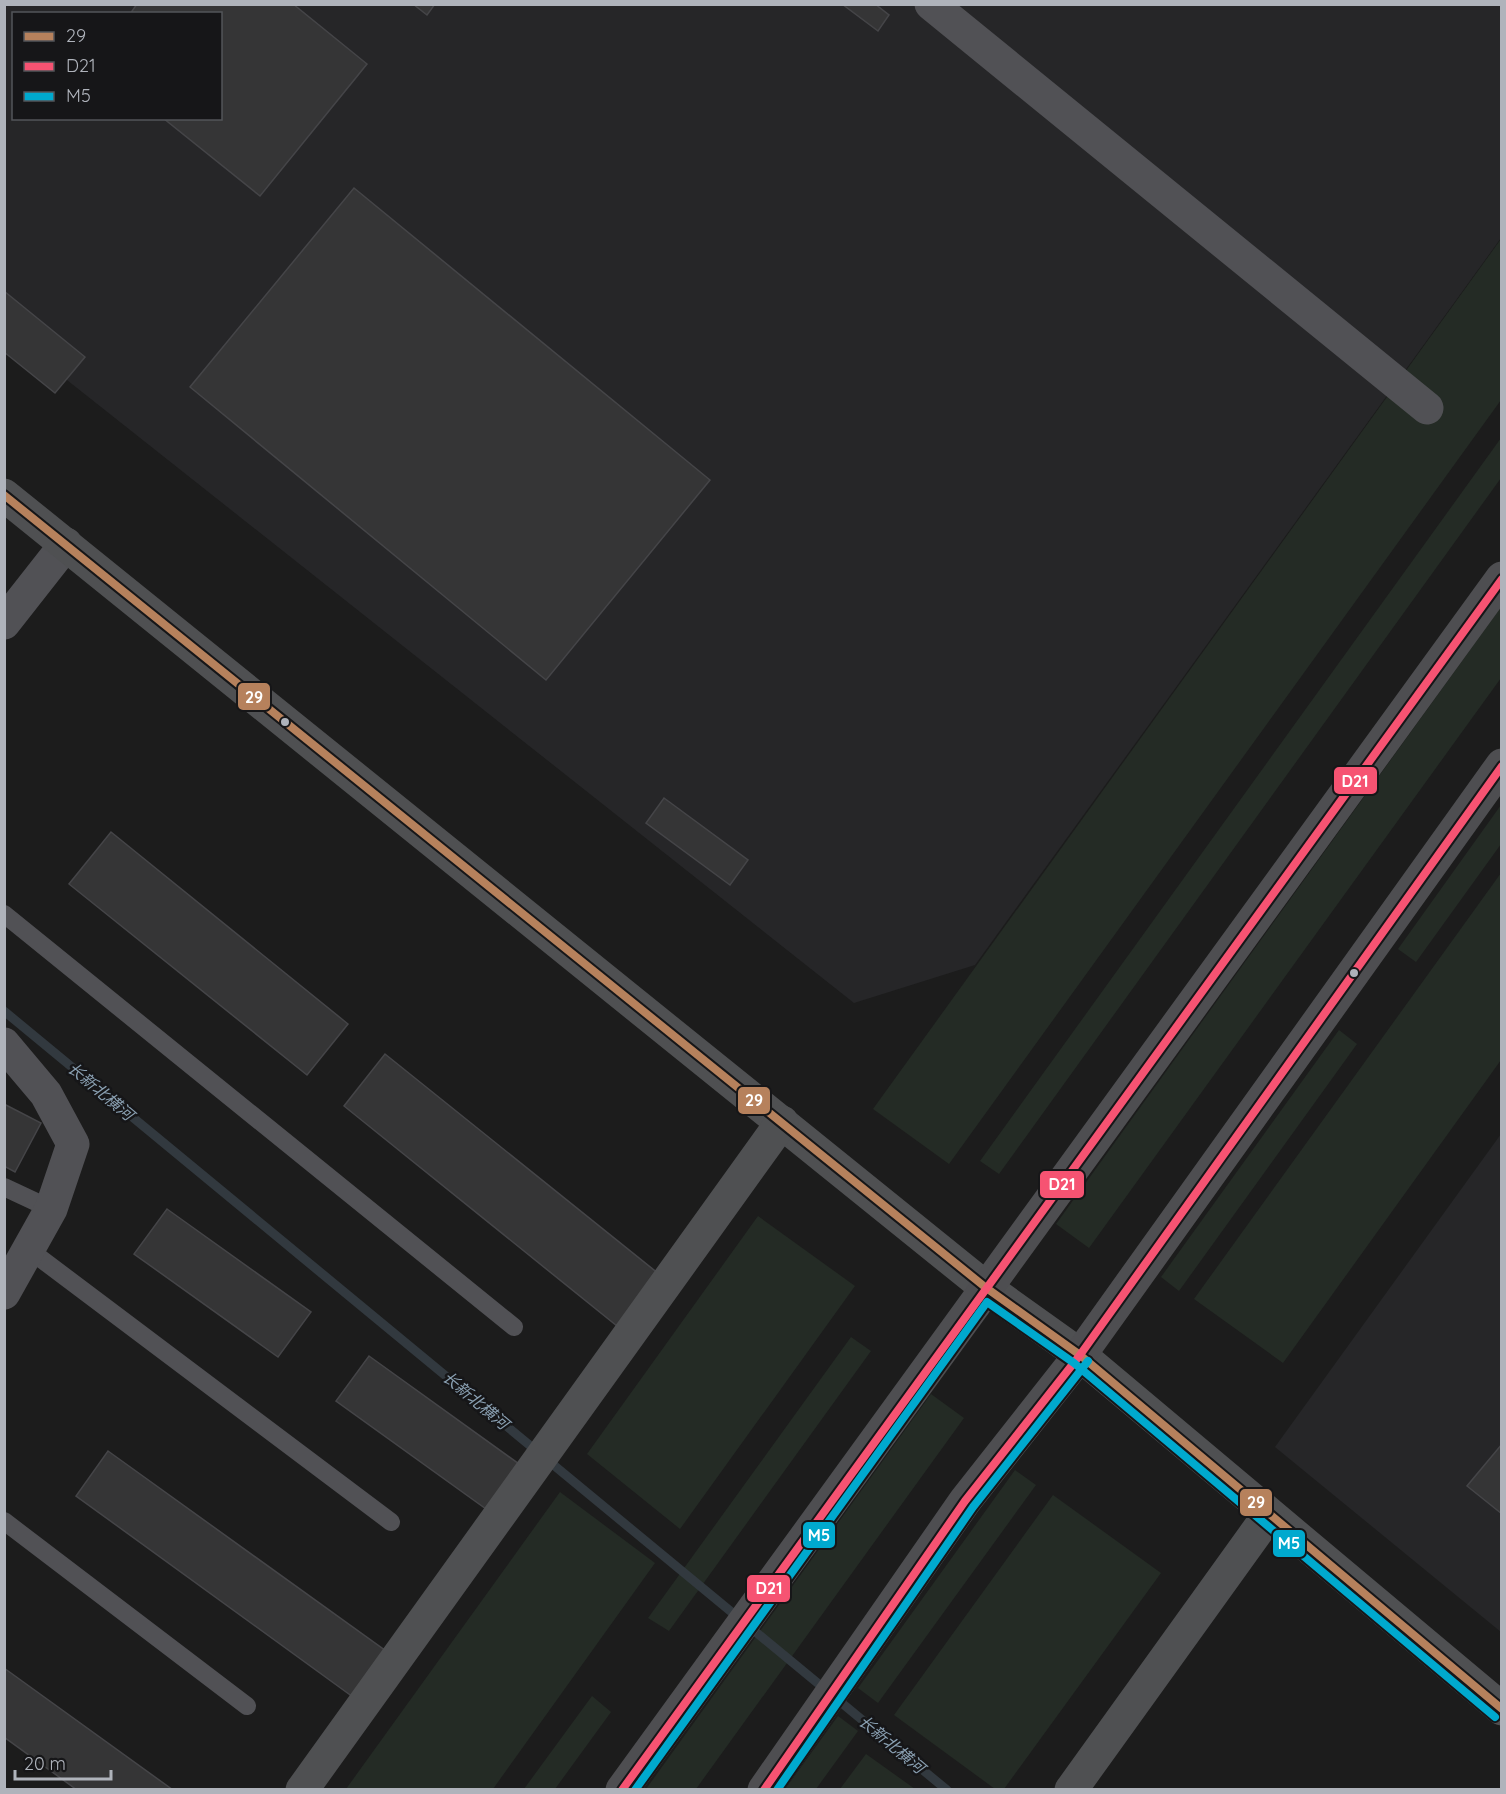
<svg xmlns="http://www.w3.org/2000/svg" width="1506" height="1794" font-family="Quicksand,'Noto Sans SC',sans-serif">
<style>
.built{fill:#262628;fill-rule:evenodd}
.green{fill:#242b25}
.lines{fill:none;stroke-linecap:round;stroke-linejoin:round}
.stream{stroke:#32393f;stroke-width:9}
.building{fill:#353536;stroke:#454548;stroke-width:1.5}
.lane{stroke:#515155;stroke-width:18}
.street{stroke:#515155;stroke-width:33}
.secondary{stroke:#4f5052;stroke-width:33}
.primary{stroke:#4e4e51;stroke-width:33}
.bus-1-casing{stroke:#161618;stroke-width:12}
.bus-2-casing{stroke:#161618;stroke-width:12}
.bus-3-casing{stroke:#161618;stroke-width:12}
.bus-1{stroke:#b6815c;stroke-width:8}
.bus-2{stroke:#f65372;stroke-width:8}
.bus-3{stroke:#00a9ce;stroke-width:8}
.bus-dot{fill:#afb3bb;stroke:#161618;stroke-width:2}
.labels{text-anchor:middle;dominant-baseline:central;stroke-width:5;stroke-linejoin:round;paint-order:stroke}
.water-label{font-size:16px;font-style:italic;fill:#8aa0b2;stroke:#161618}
.line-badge{stroke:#161618;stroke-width:2}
.badge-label{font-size:16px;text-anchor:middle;font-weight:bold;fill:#fff}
</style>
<rect width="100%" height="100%" fill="#1c1c1c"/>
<g class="built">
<path d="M4,5H1501V238L975,965L854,1003L5,331ZM14,14H220V118H14Z"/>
<path d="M1501,1134V1632L1275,1447Z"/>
</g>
<g class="green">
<path d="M1501,239V400L949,1164L873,1109Z"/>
<path d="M1501,438V478L999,1174L980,1161Z"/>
<path d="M1501,607V678L1089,1248L1056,1224Z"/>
<path d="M1501,805V844L1416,962L1398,949Z"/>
<path d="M1501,873V1060L1283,1363L1194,1299Z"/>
<path d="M1339,1030L1357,1044L1179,1291L1161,1277Z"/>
<path d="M758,1216L855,1286L680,1529L587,1454Z"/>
<path d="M851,1337L871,1351L669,1631L648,1618Z"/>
<path d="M931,1394L964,1418L696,1789H646Z"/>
<path d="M1015,1470L1036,1485L878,1703L858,1688Z"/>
<path d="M560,1492L655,1563L493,1789H346Z"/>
<path d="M1053,1495L1161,1573L1004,1789H995L894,1715Z"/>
<path d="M592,1696L611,1712L555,1789H524Z"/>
<path d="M838,1716L858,1731L816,1789H785Z"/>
<path d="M866,1754L915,1789H840Z"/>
</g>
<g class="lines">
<path class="stream" d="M4,1011L947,1790"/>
</g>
<g class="building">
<path d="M137,4H293L367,64L260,196L163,118H220V14H130Z"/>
<path d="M413,4H435L427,15Z"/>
<path d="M842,4H875L889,15L878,31Z"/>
<path d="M354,188L710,480L546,680L190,387Z"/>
<path d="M4,291L85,357L55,393L4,352Z"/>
<path d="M664,798L748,860L730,885L646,823Z"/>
<path d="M111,832L348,1024L307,1075L69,884Z"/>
<path d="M385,1054L659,1274L617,1326L344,1106Z"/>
<path d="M4,1104L41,1123L15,1172L4,1166Z"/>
<path d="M167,1209L311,1312L278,1357L134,1254Z"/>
<path d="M369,1356L526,1469L493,1514L336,1401Z"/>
<path d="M1502,1444V1514L1467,1486Z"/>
<path d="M108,1451L386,1651L353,1697L76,1496Z"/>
<path d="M4,1668L173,1790H77L4,1737Z"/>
</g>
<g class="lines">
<g class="lane">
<path d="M4,914L514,1327"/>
<path d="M4,1187L51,1209"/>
<path d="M28,1249L391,1522"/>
<path d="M4,1521L247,1706"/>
</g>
<g class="street">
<path d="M931,4L1427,408"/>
<path d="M4,623L66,544"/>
<path d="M4,1044L46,1094L73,1144L51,1209L4,1293"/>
</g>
<g class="secondary">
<path d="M4,495L985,1287L1080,1355L1502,1709"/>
<path d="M302,1790L782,1122"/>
<path d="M1071,1790L1268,1516"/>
</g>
<g class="primary">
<path d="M622,1790L1502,578"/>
<path d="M764,1790L965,1501L1080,1355L1502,765"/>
</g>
<defs>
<path id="bus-1" d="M4,495L985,1287L1080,1355L1502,1709"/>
<g id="bus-2">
<path d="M622,1790L1502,579"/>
<path d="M764,1790L965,1501L1080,1355L1502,766"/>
</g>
<g id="bus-3">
<path d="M635,1790L987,1302L1074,1363L1495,1717"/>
<path d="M777,1790L973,1507L1088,1361"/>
</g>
</defs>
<use href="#bus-1" class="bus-1-casing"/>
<use href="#bus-2" class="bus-2-casing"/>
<use href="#bus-3" class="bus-3-casing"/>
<use href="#bus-1" class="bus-1"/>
<use href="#bus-2" class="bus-2"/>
<use href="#bus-3" class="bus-3"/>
</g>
<g class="bus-dot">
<circle cx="285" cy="722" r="5"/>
<circle cx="1354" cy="973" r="5"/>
</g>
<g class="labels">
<g class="water-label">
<text transform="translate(101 1091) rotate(40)">长新北横河</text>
<text transform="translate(476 1400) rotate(40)">长新北横河</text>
<text transform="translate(892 1744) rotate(40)">长新北横河</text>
</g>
</g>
<g class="line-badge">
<rect x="237" y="682" width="34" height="29" rx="6" fill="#b6815c"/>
<rect x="1333" y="766" width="45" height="29" rx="6" fill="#f65372"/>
<rect x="737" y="1086" width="34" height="29" rx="6" fill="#b6815c"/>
<rect x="1039" y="1170" width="46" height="29" rx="6" fill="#f65372"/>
<rect x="1239" y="1488" width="34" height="29" rx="6" fill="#b6815c"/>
<rect x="802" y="1521" width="34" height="28" rx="6" fill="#00a9ce"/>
<rect x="1272" y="1529" width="34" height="29" rx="6" fill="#00a9ce"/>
<rect x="746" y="1574" width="45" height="29" rx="6" fill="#f65372"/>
</g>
<g class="badge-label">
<text x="254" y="703">29</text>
<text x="1355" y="787">D21</text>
<text x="754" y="1106">29</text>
<text x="1062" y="1190">D21</text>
<text x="1256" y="1508">29</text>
<text x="819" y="1541">M5</text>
<text x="1289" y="1549">M5</text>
<text x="769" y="1594">D21</text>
</g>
<rect width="1506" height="1794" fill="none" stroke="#afb3bb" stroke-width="12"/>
<rect x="12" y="12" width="210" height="108" fill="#161618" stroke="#535559" stroke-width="1.5"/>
<rect x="24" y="32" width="30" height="9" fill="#b6815c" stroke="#535559" stroke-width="1.5"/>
<text x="66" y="42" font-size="18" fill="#afb3bb">29</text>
<rect x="24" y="62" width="30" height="9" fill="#f65372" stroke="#535559" stroke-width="1.5"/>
<text x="66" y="72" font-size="18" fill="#afb3bb">D21</text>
<rect x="24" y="92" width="30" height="9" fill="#00a9ce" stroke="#535559" stroke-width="1.5"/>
<text x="66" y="102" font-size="18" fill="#afb3bb">M5</text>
<path d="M15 1770v9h96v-9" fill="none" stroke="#afb3bb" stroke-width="3"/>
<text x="24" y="1770" font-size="18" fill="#afb3bb" stroke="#161618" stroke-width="4.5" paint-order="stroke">20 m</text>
</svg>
